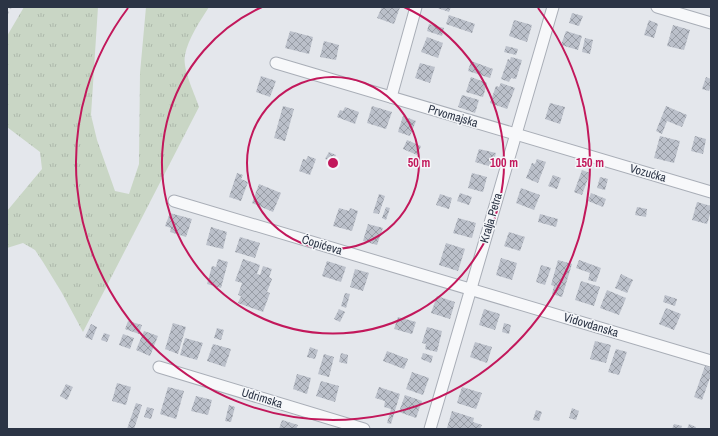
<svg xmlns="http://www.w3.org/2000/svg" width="718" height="436" font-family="'Archivo Narrow',sans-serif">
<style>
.grass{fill:url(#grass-tufts)}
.building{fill:url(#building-cross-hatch)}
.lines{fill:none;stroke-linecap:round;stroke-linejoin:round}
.minor-casing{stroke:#a9aeb7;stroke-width:13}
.path{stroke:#c2c5cb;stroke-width:2;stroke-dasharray:3 3;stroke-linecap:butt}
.minor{stroke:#f7f8fa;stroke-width:11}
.ring{fill:none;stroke:#c2185b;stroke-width:2}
.labels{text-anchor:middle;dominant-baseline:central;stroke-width:3;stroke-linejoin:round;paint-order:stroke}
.street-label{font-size:12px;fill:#2b3445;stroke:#f4f6f9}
.centre{fill:#c2185b;stroke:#f4f6f9;stroke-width:2}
.ring-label{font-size:12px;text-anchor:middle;font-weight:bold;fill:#c2185b;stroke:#f4f6f9;stroke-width:3;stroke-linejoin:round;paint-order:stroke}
</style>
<defs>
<pattern id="grass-tufts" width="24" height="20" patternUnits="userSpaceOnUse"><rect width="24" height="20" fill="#c9d6c5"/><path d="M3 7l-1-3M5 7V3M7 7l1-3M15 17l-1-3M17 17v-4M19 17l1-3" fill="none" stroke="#adb8ab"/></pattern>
<pattern id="building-cross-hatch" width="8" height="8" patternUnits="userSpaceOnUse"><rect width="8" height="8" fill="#bbc0ca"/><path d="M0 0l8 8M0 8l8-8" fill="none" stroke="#989da6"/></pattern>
</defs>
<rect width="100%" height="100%" fill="#e4e7ec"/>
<path class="grass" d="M24,7H98L91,115L97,140L115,191L129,194L139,164L140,73L146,7H209C200,21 188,39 185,55C182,69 195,94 199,107L83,332L62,293L43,262L35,250L23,243L7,248V211L42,169L40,152L7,127V36Z"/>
<g class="building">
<path d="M382,7H400L394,24L377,18Z"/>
<path d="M435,7H451L449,12Z"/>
<path d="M572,13L583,16L579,26L569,23Z"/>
<path d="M449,15L475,24L472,33L446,24Z"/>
<path d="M514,20L532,25L527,42L509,36Z"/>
<path d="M649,20L658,24L654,38L644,35Z"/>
<path d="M429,24L444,28L442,36L427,31Z"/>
<path d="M673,25L690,30L684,50L667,46Z"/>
<path d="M290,31L313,37L309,54L285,48Z"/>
<path d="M566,31L582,36L578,50L561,45Z"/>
<path d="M427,37L443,43L438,58L421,52Z"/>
<path d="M585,38L593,40L590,54L582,52Z"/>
<path d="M324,41L339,45L336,60L320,57Z"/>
<path d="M506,46L518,49L516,55L504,52Z"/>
<path d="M511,57L522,60L516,79L511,78L509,82L501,79L508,59L510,60Z"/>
<path d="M471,61L493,69L490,78L468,71Z"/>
<path d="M420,63L435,67L430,83L415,78Z"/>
<path d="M261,76L276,81L270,97L256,92Z"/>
<path d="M471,77L487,83L483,97L466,92Z"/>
<path d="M706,77L711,79V86L709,91L702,89Z"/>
<path d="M501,83L515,88L507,109L490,103L496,86L499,87Z"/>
<path d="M462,95L479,100L475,113L458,107Z"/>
<path d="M550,103L565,107L560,124L545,119Z"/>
<path d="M283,106L294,109L285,141L274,138Z"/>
<path d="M372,106L392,112L386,129L367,123Z"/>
<path d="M666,106L687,115L682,127L667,121L662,134L656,131Z"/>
<path d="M345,107L359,112L355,124L337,117L340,110L343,111Z"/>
<path d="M403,116L416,121L410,136L398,132Z"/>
<path d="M660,136L680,141L674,163L654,158Z"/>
<path d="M695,136L706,139L703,154L691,151Z"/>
<path d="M407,140L421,146L417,155L403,149Z"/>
<path d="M479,149L496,153L492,167L475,162Z"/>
<path d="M329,152L336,155L333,162L325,159Z"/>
<path d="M308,156L316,159L310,175L299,171L303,159L306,160Z"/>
<path d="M537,159L546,162L538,183L526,178L532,163L535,164Z"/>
<path d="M582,170L590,173L582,195L574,192Z"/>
<path d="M237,173L243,175L241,179L248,182L241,201L229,197Z"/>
<path d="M472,173L487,177L483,192L468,188Z"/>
<path d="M553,175L561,178L557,189L548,186Z"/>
<path d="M600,177L608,179L605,190L597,188Z"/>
<path d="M259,184L281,193L273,212L252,203Z"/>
<path d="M521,188L540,195L534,210L516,203Z"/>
<path d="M460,193L472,197L469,205L457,201Z"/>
<path d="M591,193L606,199L603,207L588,201Z"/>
<path d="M379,194L385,196L379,214L373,213Z"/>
<path d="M440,194L452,198L449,209L436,205Z"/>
<path d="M697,202L711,206V211L707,224L692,220Z"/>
<path d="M386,207L390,208L386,220L382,218Z"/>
<path d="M637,207L647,209L646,217L635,215Z"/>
<path d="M339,208L349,211L350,208L358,211L352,231L333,226Z"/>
<path d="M170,213L192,219L186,237L170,232L171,228L165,226Z"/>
<path d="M540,214L558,219L556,227L538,222Z"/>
<path d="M458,218L476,223L472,238L453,233Z"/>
<path d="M368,224L383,228L377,245L363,241Z"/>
<path d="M211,227L227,232L223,249L206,245Z"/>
<path d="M509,232L525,237L520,251L504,246Z"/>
<path d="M240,237L260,243L255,258L235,252Z"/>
<path d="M446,243L465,249L458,271L439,265Z"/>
<path d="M501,258L517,263L512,280L496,275Z"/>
<path d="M218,259L228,262L221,288L207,284L212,266L216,267Z"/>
<path d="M243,259L260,265L257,274L260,275L263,266L272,269L269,277L272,279L267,292L270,293L263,312L238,303L241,296L238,295L242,283L235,281Z"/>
<path d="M558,260L572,264L562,297L552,294L554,286L551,285Z"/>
<path d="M579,260L601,268L596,282L588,280L590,273L576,268Z"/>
<path d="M327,261L346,267L341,282L322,276Z"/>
<path d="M541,265L551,268L545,285L536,282Z"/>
<path d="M355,269L369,273L363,291L350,287Z"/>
<path d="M621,274L633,280L627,293L615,288Z"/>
<path d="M581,281L600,287L594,306L575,300Z"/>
<path d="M607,290L626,298L619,315L600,308Z"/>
<path d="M345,293L350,294L346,308L341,306Z"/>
<path d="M665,295L677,299L675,306L663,302Z"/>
<path d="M437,296L455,302L450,319L431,313Z"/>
<path d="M666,308L681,314L674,330L659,324Z"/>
<path d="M339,309L345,312L340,322L334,319Z"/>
<path d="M484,309L500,314L495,330L479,325Z"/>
<path d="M398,317L416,322L412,334L394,329Z"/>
<path d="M128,321L142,325L139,334L125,329Z"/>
<path d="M173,323L186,327L178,354L165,349Z"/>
<path d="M504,323L511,325L509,334L502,332Z"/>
<path d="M91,324L97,327L92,340L85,337Z"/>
<path d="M427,327L442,331L437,352L425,349L426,344L422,343Z"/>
<path d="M217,328L224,330L221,340L214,338Z"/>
<path d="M144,331L158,336L150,356L136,350Z"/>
<path d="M104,333L110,335L107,342L101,340Z"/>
<path d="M123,334L134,338L130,349L119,345Z"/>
<path d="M185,338L203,343L197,360L180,355Z"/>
<path d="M595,341L611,345L606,363L590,359Z"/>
<path d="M475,342L492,347L487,363L470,357Z"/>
<path d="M213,344L231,349L225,367L207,361Z"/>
<path d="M310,347L318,350L315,359L307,357Z"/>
<path d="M616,349L627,352L619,375L608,372Z"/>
<path d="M387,351L408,359L404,369L383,361Z"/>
<path d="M341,353L348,355L347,364L339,362Z"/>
<path d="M423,353L433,356L431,363L421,359Z"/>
<path d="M324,354L334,357L329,377L318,374Z"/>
<path d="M705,366L711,368V375L702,400L694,397Z"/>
<path d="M412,372L429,378L423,395L406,389Z"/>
<path d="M297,374L311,378L307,394L293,389Z"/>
<path d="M321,381L339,386L335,402L316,396Z"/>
<path d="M117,383L131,387L126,405L112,401Z"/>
<path d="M66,384L73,387L67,400L60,396Z"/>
<path d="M168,387L184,391L176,419L160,414Z"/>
<path d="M379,387L400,394L391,424L387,423L391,409L384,407L385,401L375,398Z"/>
<path d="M462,387L482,393L476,409L457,403Z"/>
<path d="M405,395L422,401L416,418L399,412Z"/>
<path d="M196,396L212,400L208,415L191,411Z"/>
<path d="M136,403L142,405L134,429H127Z"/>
<path d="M229,405L235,407L231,422L225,421Z"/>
<path d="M147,407L154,409L151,419L144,417Z"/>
<path d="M572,408L579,411L576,420L569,418Z"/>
<path d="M536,410L542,412L539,421L533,420Z"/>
<path d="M452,411L474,418L473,422L482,425L480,429L447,428Z"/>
<path d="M282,420L298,425L296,429H279Z"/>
<path d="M674,424L682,426L681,429H672Z"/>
<path d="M689,424L696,427L695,429H687Z"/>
</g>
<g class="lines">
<defs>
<g id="minor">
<path d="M657,7L711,23"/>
<path d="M276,63L711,192"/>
<path d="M391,97L416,7"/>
<path d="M174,201L711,361"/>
<path d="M159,367L364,429"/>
<path d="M430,429L553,7"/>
</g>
</defs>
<use href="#minor" class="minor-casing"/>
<path class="path" d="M7,14L11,7"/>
<use href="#minor" class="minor"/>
</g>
<g class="ring">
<circle cx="333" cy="163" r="86"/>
<path d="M404 7A171 171 0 1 1 262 7"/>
<path d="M538 8A257 257 0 1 1 128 8"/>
</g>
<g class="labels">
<g class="street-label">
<text transform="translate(453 116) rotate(17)">Prvomajska</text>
<text transform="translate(648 173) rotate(16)">Vozućka</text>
<text transform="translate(491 218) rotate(-74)">Kralja Petra</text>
<text transform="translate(322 245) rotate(17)">Ćopićeva</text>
<text transform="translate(591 325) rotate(17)">Vidovdanska</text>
<text transform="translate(262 398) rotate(17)">Udrimska</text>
</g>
</g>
<circle cx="333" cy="163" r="6" class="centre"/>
<g class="ring-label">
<text x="419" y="167">50 m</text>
<text x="504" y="167">100 m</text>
<text x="590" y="167">150 m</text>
</g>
<rect width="718" height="436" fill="none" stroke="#2b3445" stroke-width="16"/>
</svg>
